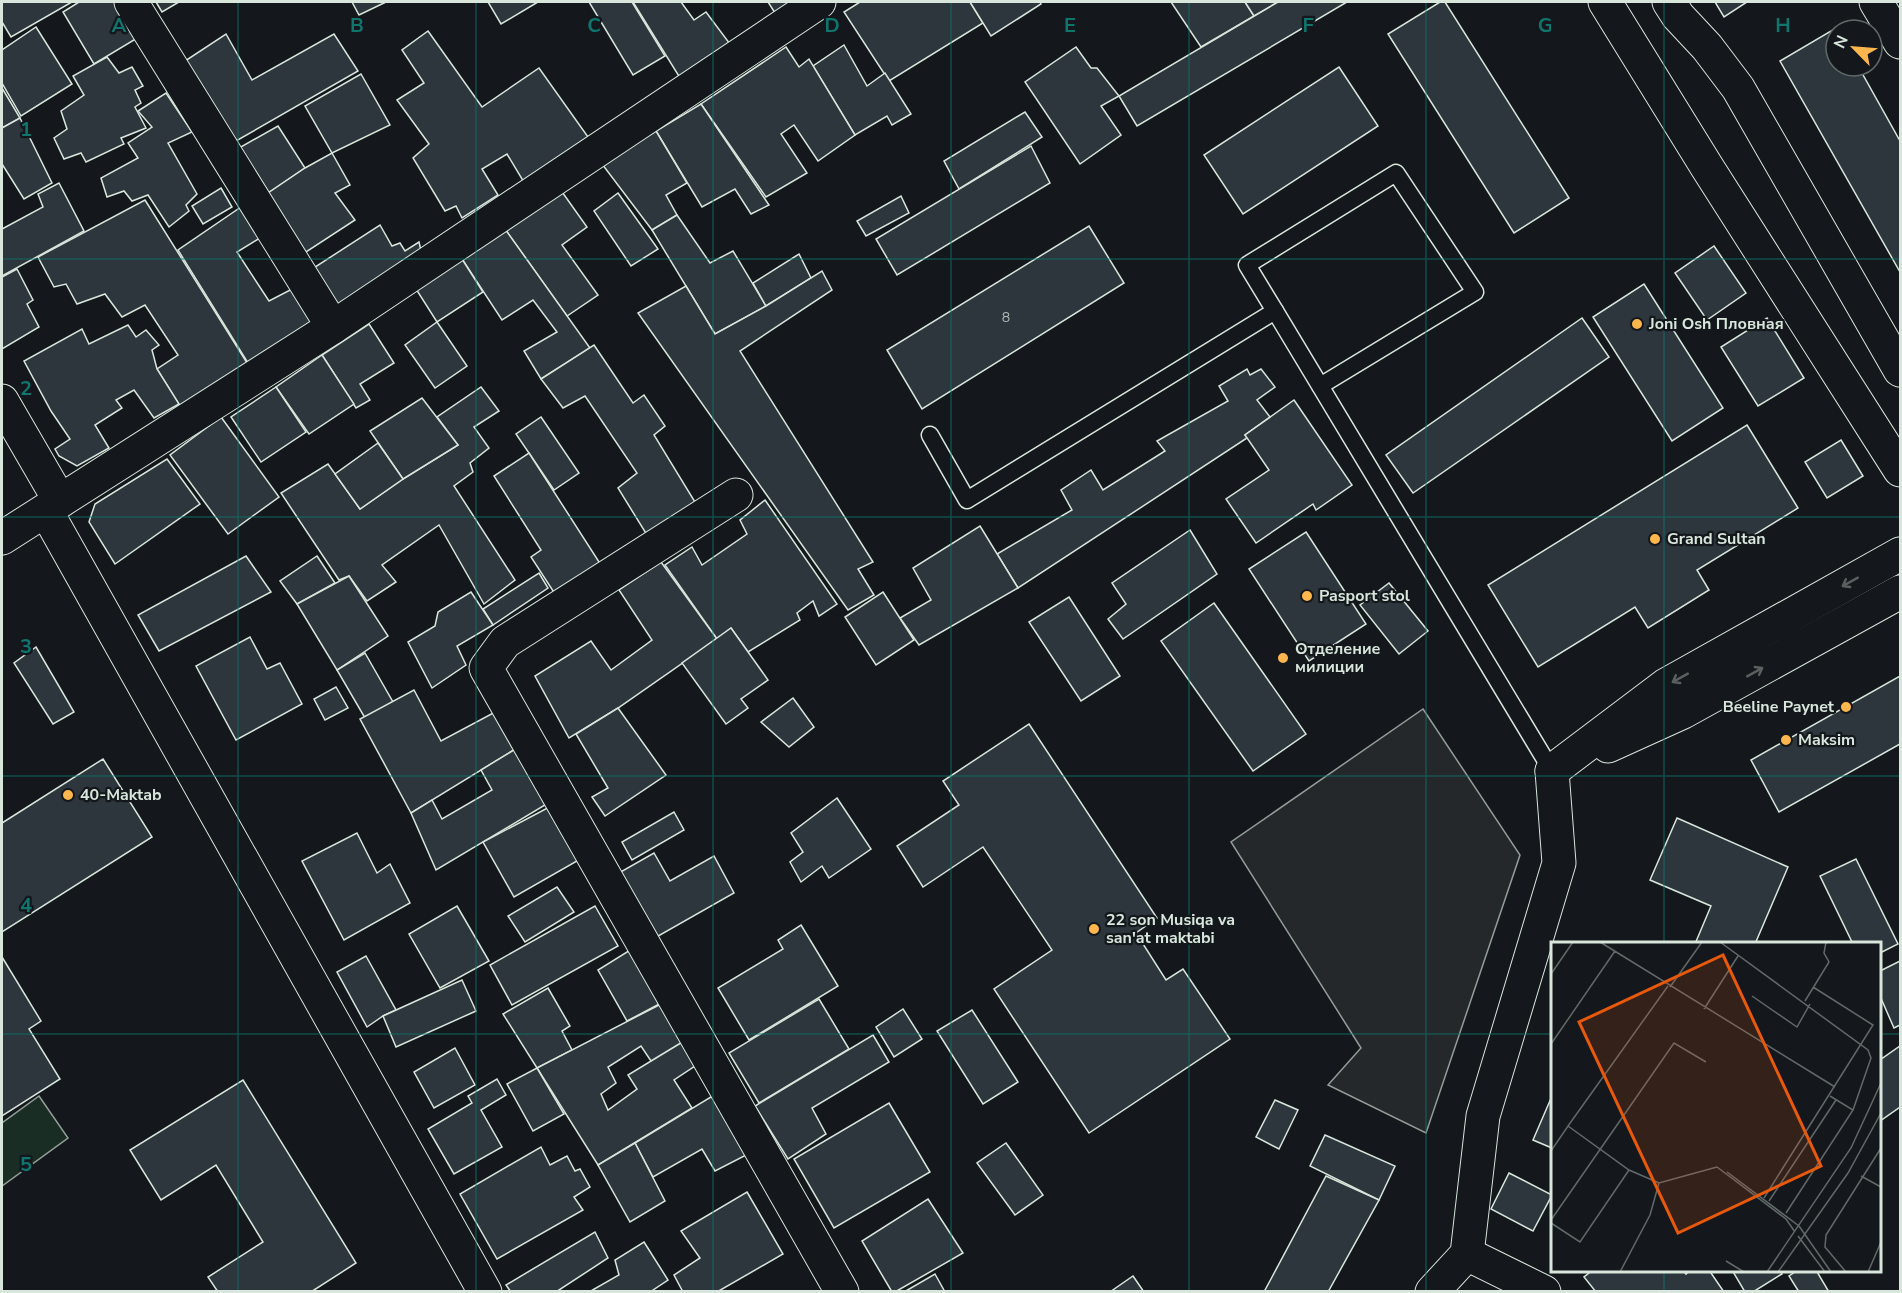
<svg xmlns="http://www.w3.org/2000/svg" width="1902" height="1293" font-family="'Nunito Sans',sans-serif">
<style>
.green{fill:#1a2d24;stroke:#939e99;stroke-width:1.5}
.parking{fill:#24282b;stroke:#939e99;stroke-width:1.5}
.building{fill:#2c363c;stroke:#d8e6dc;stroke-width:1.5;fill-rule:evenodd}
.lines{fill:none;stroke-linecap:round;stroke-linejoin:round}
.service-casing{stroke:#d8e6dc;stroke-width:19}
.minor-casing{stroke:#d8e6dc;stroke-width:35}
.service{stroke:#14181c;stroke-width:16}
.minor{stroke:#14181c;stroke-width:33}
.oneway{stroke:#59605f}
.grid{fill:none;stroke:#0f766e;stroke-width:1.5;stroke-opacity:0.55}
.poi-dot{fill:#ffb74d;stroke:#14181c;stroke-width:2}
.labels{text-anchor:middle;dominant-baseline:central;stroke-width:4.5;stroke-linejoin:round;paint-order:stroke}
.number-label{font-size:14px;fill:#adbab4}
.poi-label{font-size:16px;font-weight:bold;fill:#d8e6dc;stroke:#14181c;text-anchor:start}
.inset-road{fill:none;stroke:#626a69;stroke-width:1.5}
.view{fill:#e8590c;fill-opacity:0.15;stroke:#e8590c;stroke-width:3}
.inset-edge{fill:none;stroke:#d8e6dc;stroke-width:3}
.grid-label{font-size:20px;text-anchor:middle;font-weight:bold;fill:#0f766e;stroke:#14181c;stroke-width:4.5;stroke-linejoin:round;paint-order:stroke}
</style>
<rect width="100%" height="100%" fill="#14181c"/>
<path class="green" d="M39,1096L68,1138L2,1186V1123Z"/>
<path class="parking" d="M1423,709L1520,855L1426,1133L1328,1085L1361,1048L1231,842Z"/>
<g class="building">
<path d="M2,2H72L11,37L2,22Z"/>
<path d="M79,2H119L139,37L94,64L63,12Z"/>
<path d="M156,2H179L162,12Z"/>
<path d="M352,2H386L359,15Z"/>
<path d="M488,2H538L501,24Z"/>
<path d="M589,2H632L665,56L633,75Z"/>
<path d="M633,2H681L694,20L706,12L736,52L685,86Z"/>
<path d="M768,2H817L777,16Z"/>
<path d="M860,2H970L983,23L889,81L844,12Z"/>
<path d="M970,2H1040L1041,4L991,36Z"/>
<path d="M1171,2H1245L1254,16L1201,47Z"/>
<path d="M1245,2H1278L1254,16Z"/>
<path d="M1278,2H1347L1137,126L1119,96Z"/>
<path d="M1440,2H1445L1569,198L1514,233L1388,34Z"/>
<path d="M1715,2H1747L1724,17Z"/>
<path d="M36,27L72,84L21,116L2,83V50Z"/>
<path d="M1836,28V66H1858L1900,141V272L1780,61Z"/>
<path d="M428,31L482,107L539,68L593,144L525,184L507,154L482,169L498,195L462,218L456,206L445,211L413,158L429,144L397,100L424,83L402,50Z"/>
<path d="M226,34L252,80L334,34L358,71L236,141L182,63Z"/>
<path d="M844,45L867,86L885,73L911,114L892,125L887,116L855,135L813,66Z"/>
<path d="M786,47L799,67L809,59L855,135L818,161L794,125L781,134L807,173L766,197L701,104Z"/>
<path d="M1076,47L1091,68H1097L1119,96L1101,106L1121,135L1080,164L1025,82Z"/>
<path d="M107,57L119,73L132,67L143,86L135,90L141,103L135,107L146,128L121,138L124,144L86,162L81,153L64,159L54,138L67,129L61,111L84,95L73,76Z"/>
<path d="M1339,67L1378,126L1243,214L1204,155Z"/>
<path d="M361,74L390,125L332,153L305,106Z"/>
<path d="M2,88L20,118L2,128Z"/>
<path d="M166,93L192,132L168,143L197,194L186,205L189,211L169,227L148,195L132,201L124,191L107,197L101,178L138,158L128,143L152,127L138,111Z"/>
<path d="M701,104L769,205L751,214L735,189L702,207L656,131Z"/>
<path d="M1025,112L1042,137L959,189L944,161Z"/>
<path d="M20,118L52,183L24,199L2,164V128Z"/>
<path d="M278,126L305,168L261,198L232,152Z"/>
<path d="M656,131L687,183L666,195L677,215L652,230L602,164Z"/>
<path d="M1031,146L1050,183L897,275L876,239Z"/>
<path d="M332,153L350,185L335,193L355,220L303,254L268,193L305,168Z"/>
<path d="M59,183L84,231L2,276V229L43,207L38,194Z"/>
<path d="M221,188L232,207L203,224L192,206Z"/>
<path d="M560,189L587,227L562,245L598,295L567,316L505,229Z"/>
<path d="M618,193L658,249L631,266L594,211Z"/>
<path d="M901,196L909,213L866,236L857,221Z"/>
<path d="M145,200L249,366L183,411L157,369L178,355L145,305L122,317L105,294L77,304L66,284L54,287L38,257Z"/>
<path d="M241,207L260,238L237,252L269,301L294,288L312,321L248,363L178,250Z"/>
<path d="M677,215L710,263L733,251L766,306L715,334L652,230Z"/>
<path d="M380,225L392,246L400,243L405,251L419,242L424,264L332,307L309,271Z"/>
<path d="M1089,226L1124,283L922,409L887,350Z"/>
<path d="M505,229L590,348L541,379L524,351L557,332L533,300L502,320L462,259Z"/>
<path d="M1714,246L1746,293L1707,320L1675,273Z"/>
<path d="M799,254L811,278L766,306L753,283Z"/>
<path d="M462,259L483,292L437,322L416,289Z"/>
<path d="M17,269L33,300L27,304L39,327L2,349V277Z"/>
<path d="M822,271L832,290L740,351L873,562L858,569L874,595L848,610L638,313L686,286L715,334L766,306Z"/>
<path d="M1644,284L1723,408L1672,441L1593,317Z"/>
<path d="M1582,318L1609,357L1413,493L1386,455Z"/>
<path d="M1767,318L1804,378L1758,406L1721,347Z"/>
<path d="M437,322L467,366L435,388L405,345Z"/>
<path d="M369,324L394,363L360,384L370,400L356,408L322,355Z"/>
<path d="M128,325L136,337L146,330L159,345L152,350L157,369L179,404L154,418L134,390L116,400L122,408L95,425L109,448L77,466L59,456L55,449L70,439L51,411L24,361L82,329L89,344Z"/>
<path d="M594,345L633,403L644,395L665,426L654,435L695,502L647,535L618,488L637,473L585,396L563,408L541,379Z"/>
<path d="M322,355L354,404L309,434L276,387Z"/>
<path d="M1247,369L1250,375L1261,369L1275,387L1257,400L1270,417L1245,435L1247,438L1018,588L997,554L1072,510L1061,490L1091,470L1103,490L1165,451L1157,441L1228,401L1219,386Z"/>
<path d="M276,387L306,432L261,462L231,417Z"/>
<path d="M481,387L499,411L474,427L489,448L470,463L473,472L454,486L515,580L484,604L439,525L382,565L396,582L367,601L349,576L339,580L281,493L328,464L360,509L403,479L458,445L437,417Z"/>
<path d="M422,398L458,445L403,479L370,431Z"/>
<path d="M1294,400L1352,485L1316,510L1313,504L1256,543L1226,499L1269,470L1245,435Z"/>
<path d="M221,417L279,497L228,534L170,455Z"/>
<path d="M541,417L579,473L554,490L516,434Z"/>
<path d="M1747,425L1798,508L1697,570L1709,590L1648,628L1635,607L1538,667L1488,585Z"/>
<path d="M1841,440L1863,476L1827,498L1805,462Z"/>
<path d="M378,443L403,479L360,509L335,474Z"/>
<path d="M529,453L601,565L555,594L531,557L541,550L494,476Z"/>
<path d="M167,459L200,504L115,564L89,522L95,504Z"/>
<path d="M765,500L837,604L819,616L813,601L797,613L800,620L748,652L731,628L717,639L665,565L692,547L702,565L747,534L740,520Z"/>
<path d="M980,526L1018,588L919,645L900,618L931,600L913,568Z"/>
<path d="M1190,530L1217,574L1123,639L1108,619L1126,604L1112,583Z"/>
<path d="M1306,532L1366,624L1309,661L1249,569Z"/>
<path d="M246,556L271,592L159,651L138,615Z"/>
<path d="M317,556L335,583L297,604L280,581Z"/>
<path d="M661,562L717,639L618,708L569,738L535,676L591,641L611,670L652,640L619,590Z"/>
<path d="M539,573L548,588L493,625L483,609Z"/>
<path d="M349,576L388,636L337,670L297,604Z"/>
<path d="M1389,583L1428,631L1399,654L1360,605Z"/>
<path d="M471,592L493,625L457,646L466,665L432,688L408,642L435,626L438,612Z"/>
<path d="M883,592L914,640L876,665L845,617Z"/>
<path d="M1069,597L1120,676L1081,701L1029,622Z"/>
<path d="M1214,603L1306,734L1253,771L1161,641Z"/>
<path d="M731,628L768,680L741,699L748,708L726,724L682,663Z"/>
<path d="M250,637L267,669L280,663L302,704L236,740L196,666Z"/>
<path d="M36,647L74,712L53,724L14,663Z"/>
<path d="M365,653L393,702L365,718L337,670Z"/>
<path d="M1900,676V744L1779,812L1751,760Z"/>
<path d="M336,687L348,708L325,720L314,699Z"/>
<path d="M414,690L441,741L497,711L517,748L411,813L360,719Z"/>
<path d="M793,698L814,727L789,747L761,722Z"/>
<path d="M618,708L666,775L605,816L592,797L608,788L576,734Z"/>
<path d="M1029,724L1157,918L1136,933L1166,980L1183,969L1230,1039L1089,1133L994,989L1052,950L983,847L923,887L897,846L959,805L943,781Z"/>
<path d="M517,748L545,805L436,870L411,813L432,800L442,819L492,790L481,770Z"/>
<path d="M103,759L152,837L2,932V823Z"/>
<path d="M837,798L871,849L829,878L822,866L801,882L790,862L803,852L791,833Z"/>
<path d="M555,804L584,857L514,897L483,842Z"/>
<path d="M674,812L684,830L632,860L622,842Z"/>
<path d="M1677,818L1788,867L1755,944H1695L1711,906L1650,880Z"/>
<path d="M357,833L377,873L390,864L410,903L344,940L302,861Z"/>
<path d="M654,853L670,881L714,856L734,893L653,939L617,874Z"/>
<path d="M1856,859L1898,944L1880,953V944H1853L1820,876Z"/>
<path d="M557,887L574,912L525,942L508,916Z"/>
<path d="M457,906L489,961L440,988L409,934Z"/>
<path d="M595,906L618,946L512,1005L490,965Z"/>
<path d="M801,925L838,986L749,1040L718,988L783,949L778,940Z"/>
<path d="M635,947L665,1001L627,1021L598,970Z"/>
<path d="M366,956L396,1010L383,1016L367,1027L337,972Z"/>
<path d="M2,957L41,1021L29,1029L60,1079L2,1116Z"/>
<path d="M1900,961V1025L1894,1028L1880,996V971Z"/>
<path d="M462,980L476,1011L396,1047L383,1016Z"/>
<path d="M548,988L570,1026L562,1031L572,1050L537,1068L503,1014Z"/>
<path d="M819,999L849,1049L759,1103L729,1053Z"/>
<path d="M661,1004L698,1064L674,1080L692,1108L598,1165L537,1068ZM684,1041L628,1075L637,1089L608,1110L601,1094L616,1083L608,1067L641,1046L651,1061Z"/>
<path d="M903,1009L922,1039L894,1057L876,1027Z"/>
<path d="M972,1010L1018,1082L983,1104L937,1031Z"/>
<path d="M873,1035L889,1062L812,1108L826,1134L788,1159L755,1106Z"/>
<path d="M1900,1046V1107L1880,1121V1060Z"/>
<path d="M455,1048L475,1085L434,1108L414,1072Z"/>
<path d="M537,1068L564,1114L533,1131L507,1084Z"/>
<path d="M497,1079L506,1095L481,1110L502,1147L454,1174L428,1129L472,1103L468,1096Z"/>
<path d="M243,1080L356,1263L311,1292H218L208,1277L263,1242L216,1165L161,1200L130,1150Z"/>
<path d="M719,1092L754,1151L715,1171L702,1149L653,1177L635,1143Z"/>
<path d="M1552,1096V1148L1533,1140Z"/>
<path d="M1275,1100L1298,1110L1279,1149L1256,1137Z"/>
<path d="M889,1103L930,1172L834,1228L794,1159Z"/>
<path d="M1325,1135L1395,1166L1379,1200L1310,1166Z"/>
<path d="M635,1143L665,1201L630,1222L598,1165Z"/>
<path d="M1006,1143L1043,1195L1015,1215L977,1163Z"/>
<path d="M541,1147L550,1165L567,1156L575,1171L580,1169L590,1187L574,1197L583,1210L497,1259L460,1194Z"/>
<path d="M1509,1173L1552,1195L1533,1231L1491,1209Z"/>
<path d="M1326,1176L1379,1200L1328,1292H1264Z"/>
<path d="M747,1192L783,1254L717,1292H683L674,1275L700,1258L681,1231Z"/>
<path d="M928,1199L963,1253L895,1292H892L862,1241Z"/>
<path d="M595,1232L608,1258L556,1292H511L506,1285Z"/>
<path d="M644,1242L668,1280L650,1292H589L619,1275L615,1260Z"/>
<path d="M1593,1270H1683L1686,1274L1690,1270H1709L1724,1292H1596L1584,1277Z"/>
<path d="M1732,1270H1780L1782,1274L1753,1292H1745Z"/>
<path d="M1798,1270H1816L1829,1292H1799L1789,1276Z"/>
<path d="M935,1274L945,1292H904Z"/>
<path d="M1133,1276L1144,1292H1110Z"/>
</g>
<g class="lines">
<defs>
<g id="service">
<path d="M1320,386L1475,292L1396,173L1247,265L1275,311L1552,771"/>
<path d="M930,435L967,500L1275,311"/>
</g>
<g id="minor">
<path d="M131,2L333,327"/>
<path d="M1605,2L1707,167L1900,470"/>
<path d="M1669,2L1678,16L1707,47L1738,88L1900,370"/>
<path d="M1876,2L1900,42"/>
<path d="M2,401L60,501"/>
<path d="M736,495L505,642L486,668L842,1292"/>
<path d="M46,511L485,1292"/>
<path d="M2,538L333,327L819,2"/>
<path d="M1608,746L1683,712L1900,592"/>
<path d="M1552,771L1666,685L1900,554"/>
<path d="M1467,1254L1544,1292"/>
<path d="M1432,1292L1467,1254L1483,1116L1559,863L1552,771"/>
</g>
</defs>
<use href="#service" class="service-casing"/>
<use href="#minor" class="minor-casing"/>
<use href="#service" class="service"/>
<use href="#minor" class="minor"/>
</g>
<defs><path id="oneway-shaft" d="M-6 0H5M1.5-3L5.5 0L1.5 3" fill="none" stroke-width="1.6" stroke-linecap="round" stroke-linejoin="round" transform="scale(1.5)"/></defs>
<g class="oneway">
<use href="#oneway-shaft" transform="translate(1850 582) rotate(151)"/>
<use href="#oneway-shaft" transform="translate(1755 672) rotate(-29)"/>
<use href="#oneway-shaft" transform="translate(1680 678) rotate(151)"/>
</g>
<path class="grid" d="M238,2V1292M476,2V1292M713,2V1292M951,2V1292M1189,2V1292M1426,2V1292M1664,2V944M2,259H1900M2,517H1900M2,776H1900M2,1034H1552M1880,1034H1900M1664,1270V1292"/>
<g class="poi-dot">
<circle cx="1637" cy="324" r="6"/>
<circle cx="1655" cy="539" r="6"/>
<circle cx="1307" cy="596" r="6"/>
<circle cx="1283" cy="658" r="6"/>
<circle cx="1846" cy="707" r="6"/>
<circle cx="1786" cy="740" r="6"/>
<circle cx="68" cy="795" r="6"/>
<circle cx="1094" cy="929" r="6"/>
</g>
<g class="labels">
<g class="number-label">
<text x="1006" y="317">8</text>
</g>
<g class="poi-label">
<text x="1649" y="324">Joni Osh Пловная</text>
<text x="1667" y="539">Grand Sultan</text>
<text x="1319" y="596">Pasport stol</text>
<text x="1295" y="649">Отделение<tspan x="1295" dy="18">милиции</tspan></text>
<text x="1834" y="707" text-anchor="end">Beeline Paynet</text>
<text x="1798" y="740">Maksim</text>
<text x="80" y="795">40-Maktab</text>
<text x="1106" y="920">22 son Musiqa va<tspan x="1106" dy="18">san'at maktabi</tspan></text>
</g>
</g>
<g transform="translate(1551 942)">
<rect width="330" height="330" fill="#14181c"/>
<path class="inset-road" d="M49,0L284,145M169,0L317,108L320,116L302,168M0,32L22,0M119,45L151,0M201,54L246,85L259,62M254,59L278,20L273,11L275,0M153,67L187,14M0,102L64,9M17,184L117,44M0,209L17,184L78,228L108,241L166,225M166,225L235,277L244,290M176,230L248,284M310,234L330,245M213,256L322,83L262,45M218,259L285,158M235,271L302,168L279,154M0,278L123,101L155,120M0,281L29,300L78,228M248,284L280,330M247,294L274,330M175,319L193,330M69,330L99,273L108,241M216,330L300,206L330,141M227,330L297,231L330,171M295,330L274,305L275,293L330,206M317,330L330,300"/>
<path class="view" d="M172,13L270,224L127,291L28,80Z"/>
<rect width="330" height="330" class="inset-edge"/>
</g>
<g class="grid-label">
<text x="119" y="32">A</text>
<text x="357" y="32">B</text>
<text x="594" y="32">C</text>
<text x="832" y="32">D</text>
<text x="1070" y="32">E</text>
<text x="1308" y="32">F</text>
<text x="1545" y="32">G</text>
<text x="1783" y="32">H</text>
<text x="26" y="136">1</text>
<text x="26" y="395">2</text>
<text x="26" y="653">3</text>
<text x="26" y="912">4</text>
<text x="26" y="1171">5</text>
</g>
<rect width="1902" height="1293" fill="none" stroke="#d8e6dc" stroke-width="6"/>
<g transform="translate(1854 48) rotate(295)"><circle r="28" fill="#14181c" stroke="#626a69" stroke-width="1.5"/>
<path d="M0-4.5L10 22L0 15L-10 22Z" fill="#ffb74d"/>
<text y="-9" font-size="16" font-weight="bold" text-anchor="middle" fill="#d8e6dc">N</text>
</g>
</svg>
